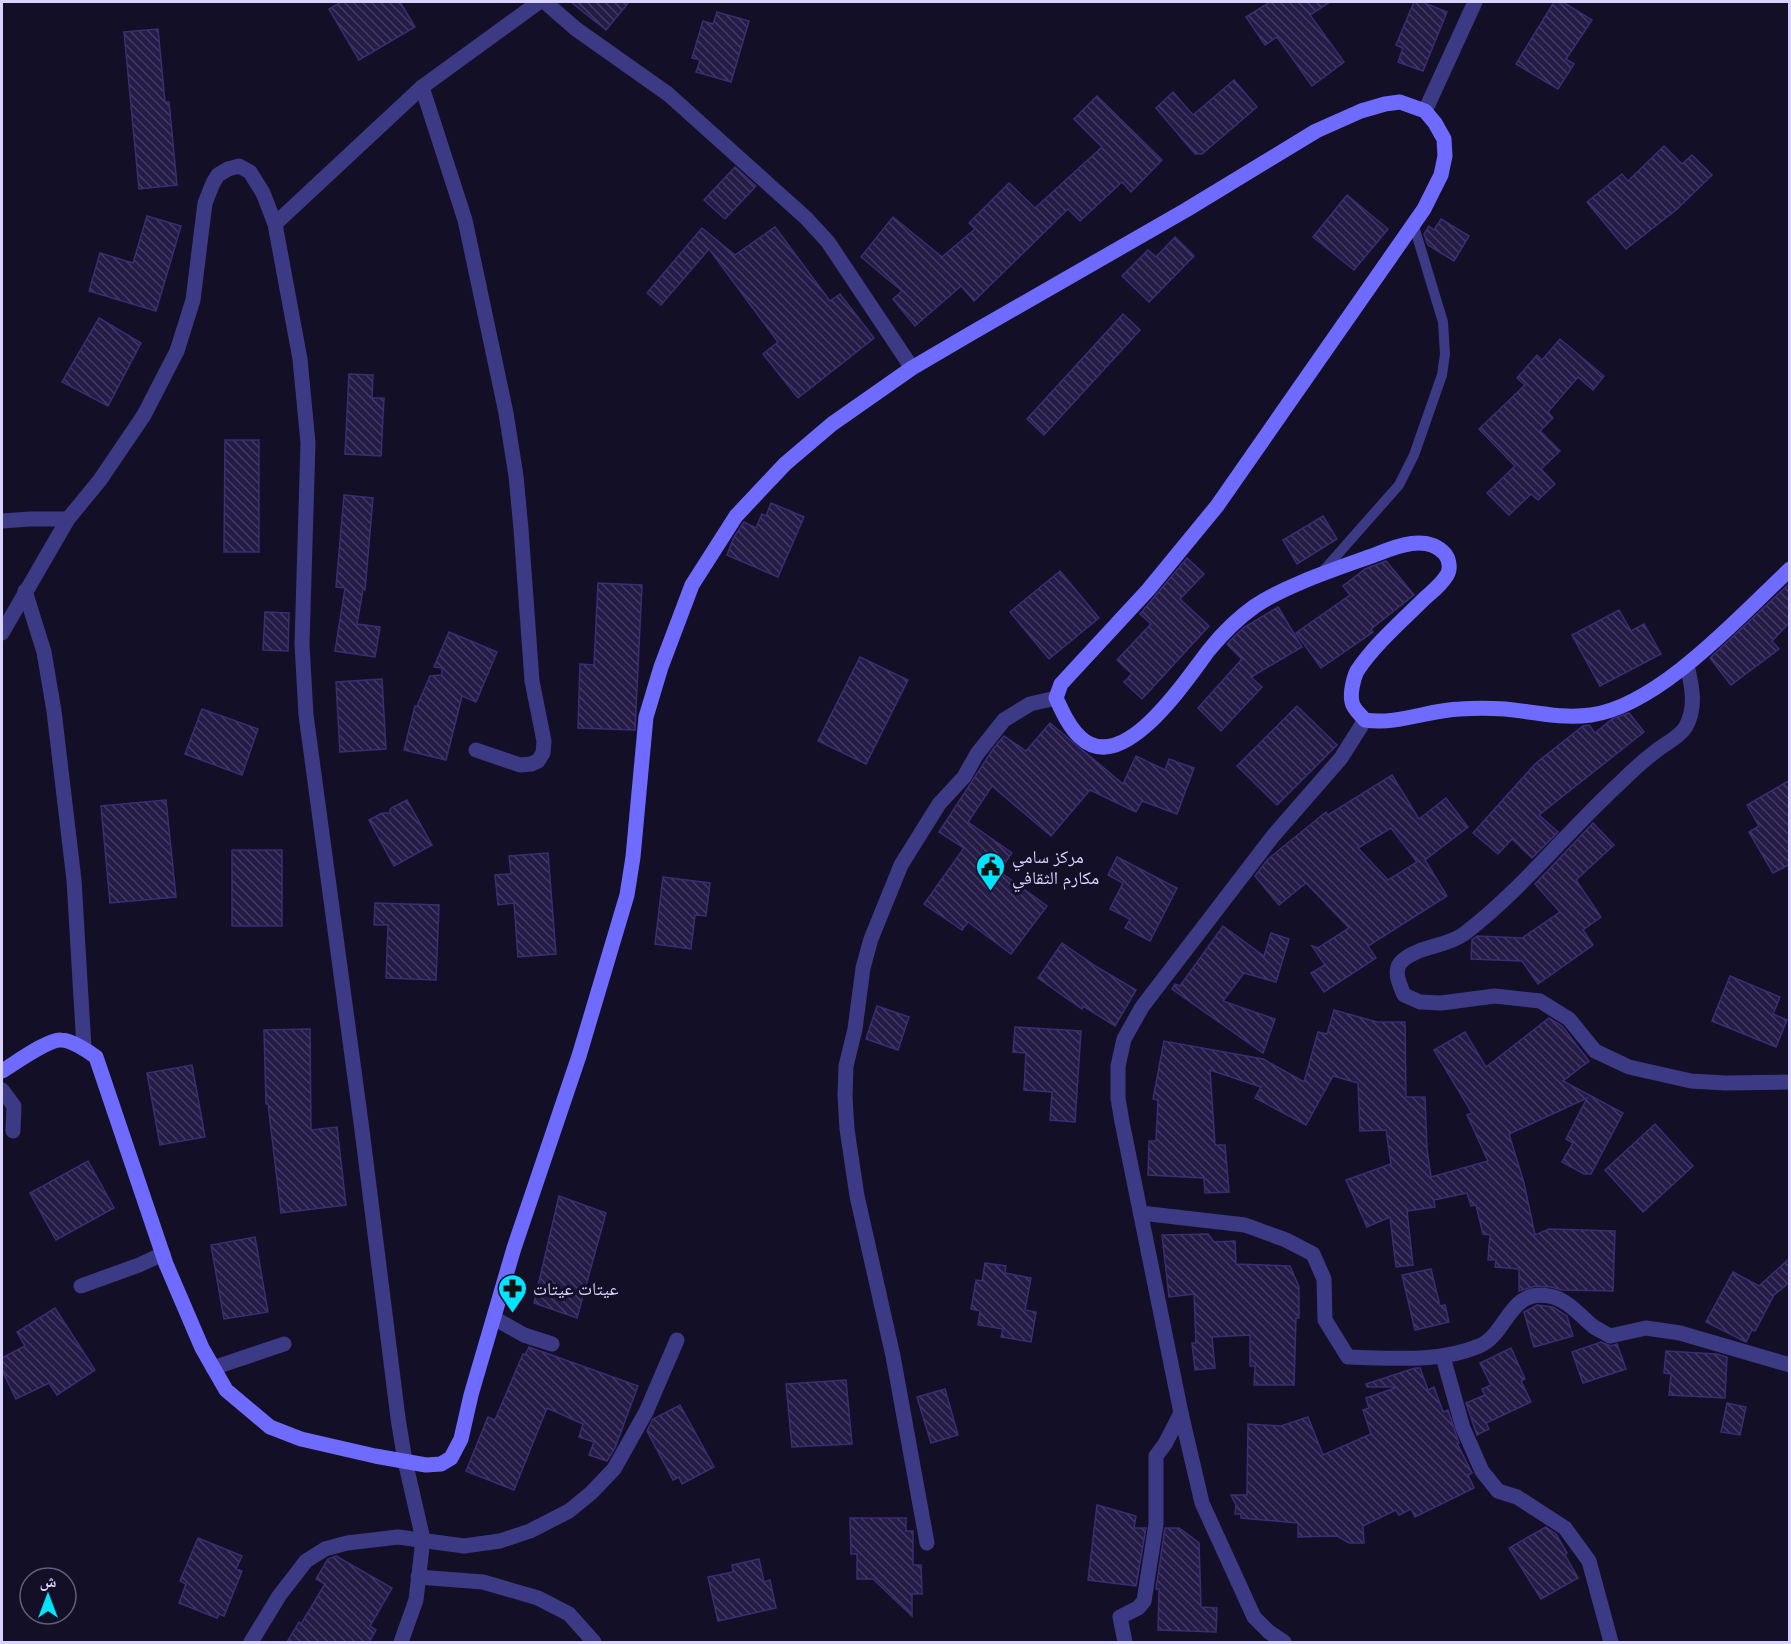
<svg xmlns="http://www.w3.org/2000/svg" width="1791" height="1644" font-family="'Golos Text','Noto Naskh Arabic',sans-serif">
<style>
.building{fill:url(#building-back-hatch);stroke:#3b2d73;stroke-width:1.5;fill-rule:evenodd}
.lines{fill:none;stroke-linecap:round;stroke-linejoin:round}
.service{stroke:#3d3a85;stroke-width:10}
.minor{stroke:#3d3a85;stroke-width:15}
.secondary{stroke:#6f6bff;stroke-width:15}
.labels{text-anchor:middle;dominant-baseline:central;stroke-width:6;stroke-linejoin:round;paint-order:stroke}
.poi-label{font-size:18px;fill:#d9d4ff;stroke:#130f26;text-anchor:start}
</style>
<defs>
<pattern id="building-back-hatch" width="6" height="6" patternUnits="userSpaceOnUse" patternTransform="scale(1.5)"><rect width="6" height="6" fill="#241b47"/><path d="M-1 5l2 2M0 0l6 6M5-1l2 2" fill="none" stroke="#433b63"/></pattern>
</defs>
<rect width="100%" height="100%" fill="#130f26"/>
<g class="building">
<path d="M341,2H400L415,27L359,60L329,9Z"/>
<path d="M571,2H629L606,30Z"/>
<path d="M1270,2H1330L1310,15L1344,62L1312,86L1277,37L1265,45L1246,17Z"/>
<path d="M1414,2H1422L1447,12L1423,71L1398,62L1403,48L1396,45Z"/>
<path d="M1554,2H1563L1592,20L1566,59L1574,64L1558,89L1516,64Z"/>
<path d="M717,12L749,21L731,82L696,72L700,60L692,58L703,21L713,24Z"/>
<path d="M158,29L165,102H169L177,185L139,189L124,32Z"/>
<path d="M1234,80L1257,107L1202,154H1195L1156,108L1173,92L1193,115Z"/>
<path d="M1097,96L1162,160L1131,192L1122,182L1080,221L1068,209L974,301L961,286L915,326L893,299L902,291L861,257L893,217L942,257L975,229L969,223L1009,183L1035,208L1102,147L1074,119Z"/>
<path d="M1664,146L1682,164L1692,155L1712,175L1676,210L1626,249L1587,202L1622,174L1628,181Z"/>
<path d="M735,167L756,186L725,219L704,200Z"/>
<path d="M1347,195L1388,229L1354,270L1313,237Z"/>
<path d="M147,216L181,226L156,311L89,291L100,253L133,263Z"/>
<path d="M1441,219L1469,236L1454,261L1428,245L1424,234L1429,226L1434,230Z"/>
<path d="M775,227L830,301L840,294L874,338L798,398L763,354L778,342L709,249L661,305L647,293L702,228L735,255Z"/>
<path d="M1175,237L1194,256L1149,302L1122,276L1148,250L1156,257Z"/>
<path d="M1123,314L1140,330L1044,435L1027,419Z"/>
<path d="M99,318L141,343L108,406L62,382Z"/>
<path d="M1560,339L1604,376L1593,390L1578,377L1548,412L1553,418L1540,431L1560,451L1541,469L1555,484L1538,500L1531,494L1509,515L1487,493L1515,466L1479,429L1525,385L1517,378L1537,355L1542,360Z"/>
<path d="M349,374L373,375L372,398H384L381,456L345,454Z"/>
<path d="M225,440H259V552H224Z"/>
<path d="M344,495L373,498L365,590L363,589L357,624L380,627L375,657L335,651L345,588L336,587Z"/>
<path d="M771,503L804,517L778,577L727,555L734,537L744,522L756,528L762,514L766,516Z"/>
<path d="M1323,516L1337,539L1297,564L1283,540Z"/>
<path d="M1187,558L1204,574L1180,599L1209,626L1142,699L1124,682L1132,674L1117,660L1151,624L1140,614Z"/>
<path d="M1386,561L1414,595L1371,629L1373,632L1321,668L1296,633L1350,595L1343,586L1365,569Z"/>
<path d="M1060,571L1099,618L1049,659L1010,612Z"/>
<path d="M598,583L642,585L635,730L578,728L580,664L594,665Z"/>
<path d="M1790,583V622L1772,641L1779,649L1731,685L1710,658Z"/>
<path d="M1278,607L1302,647L1251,677L1262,687L1221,731L1198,708L1242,659L1227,644L1243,628Z"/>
<path d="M1619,610L1631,631L1644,624L1661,654L1600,686L1572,635Z"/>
<path d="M265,612L289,613L288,651L263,650Z"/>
<path d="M449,632L497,652L476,702L462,696L446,760L404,750L415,706H417L430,676L442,675V668L434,667Z"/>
<path d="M860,657L908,680L866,764L818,741Z"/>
<path d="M382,679L386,749L340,752L336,682Z"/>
<path d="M1297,706L1337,745L1277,805L1237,766Z"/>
<path d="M202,709L258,729L242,775L185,754Z"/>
<path d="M1629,713L1644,732L1539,815L1558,832L1532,858L1512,839L1498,854L1473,833L1536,763L1583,726L1589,725L1595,733L1612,719Z"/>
<path d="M1050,723L1123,784L1136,756L1165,770L1169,759L1194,768L1177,814L1142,801L1136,812L1090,790L1051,836L992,786L968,822L1012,853L999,871L1047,906L1011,954L968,922L962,930L924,904L964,848L939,832L993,749L1004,736L1026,751Z"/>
<path d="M1392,775L1419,819L1446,798L1468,827L1425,860L1447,896L1368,946L1376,958L1324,992L1311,973L1325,965L1312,946L1318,948L1349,928L1306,883L1279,905L1255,876L1268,859L1326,812L1328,815ZM1391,828L1417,862L1388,880L1358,848Z"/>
<path d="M1790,780V864L1773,873L1749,832L1759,826L1747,805Z"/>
<path d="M166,800L176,897L110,903L101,806Z"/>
<path d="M407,800L432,845L394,866L369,820L382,813H389L391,808Z"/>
<path d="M1593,823L1614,845L1576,880L1601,917L1583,930L1593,945L1538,984L1522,961L1471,959L1472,940L1477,936L1522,938L1560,912L1535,884Z"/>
<rect x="232" y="850" width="50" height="76"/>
<path d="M548,853L556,954L518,957L514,903L498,905L495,875L511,874L509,856Z"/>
<path d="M1117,857L1177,888L1150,941L1125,928L1130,919L1110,909L1123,883L1108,875Z"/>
<path d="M663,877L710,883L706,916L695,915L691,949L655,944Z"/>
<path d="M375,903L439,905L436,980L386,978L388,925H374Z"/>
<path d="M1223,926L1264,956L1271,933L1289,939L1276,982L1244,973L1223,1001L1275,1019L1263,1053L1172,989L1175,984L1180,986Z"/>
<path d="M1062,943L1097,967L1136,990L1115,1026L1083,1006L1082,1009L1038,978Z"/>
<path d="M1730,976L1780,997L1773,1014L1787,1020L1776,1047L1712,1021Z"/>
<path d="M877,1006L909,1017L898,1050L866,1039Z"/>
<path d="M1334,1010L1377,1022H1405L1406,1097H1425L1427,1149L1431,1177L1488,1161L1467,1115L1472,1113L1434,1050L1465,1032L1486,1067L1549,1018L1562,1026L1589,1061L1563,1081L1623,1113L1591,1174H1584L1562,1162L1573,1143L1566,1139L1587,1098L1509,1134L1524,1183L1535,1235L1549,1229L1615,1231L1613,1291L1562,1290L1551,1287L1536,1286L1519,1291V1269L1495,1267L1496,1260H1488L1490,1235L1483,1234L1476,1205L1471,1206L1467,1193L1434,1200L1435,1207L1407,1211L1413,1265L1396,1267L1390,1217L1367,1227L1346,1180L1391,1164L1386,1130L1360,1131L1358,1083L1333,1076L1306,1125L1255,1098L1261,1087L1210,1070L1215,1145H1225L1229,1192L1205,1193L1204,1178L1148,1175L1149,1141H1156L1158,1100L1153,1099L1164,1041L1263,1059L1304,1082L1318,1032L1327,1034Z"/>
<path d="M1015,1027L1081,1031L1075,1122L1050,1120L1052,1092L1024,1090L1026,1053L1013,1052Z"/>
<path d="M310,1029L311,1130L337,1127L346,1205L281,1213L268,1104H266L264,1030Z"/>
<path d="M192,1065L205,1137L160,1145L147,1073Z"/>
<path d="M1655,1124L1693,1166L1643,1212L1605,1170Z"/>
<path d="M88,1161L114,1208L56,1240L30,1193Z"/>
<path d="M559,1196L606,1213L577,1318L534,1303Z"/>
<path d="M1208,1234L1214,1242L1235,1241L1236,1264L1290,1266L1299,1287V1318H1296L1294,1385H1254L1255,1366H1250V1335L1212,1337L1215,1368L1195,1370L1192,1343H1196L1194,1294L1169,1297L1162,1235Z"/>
<path d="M255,1237L268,1312L224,1319L211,1245Z"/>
<path d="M1790,1258V1282L1774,1295L1755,1331L1752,1330L1746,1342L1706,1322L1733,1272L1759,1286Z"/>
<path d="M985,1263L1006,1266L1005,1273L1031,1278L1025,1310L1036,1312L1031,1342L1001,1337L1003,1329L978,1325L980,1311L971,1309L976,1280L982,1281Z"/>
<path d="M1431,1269L1440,1306L1445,1305L1449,1322L1415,1330L1402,1275Z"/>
<path d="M1537,1305L1553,1307L1567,1316L1573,1336L1534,1347L1524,1312Z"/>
<path d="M55,1308L95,1370L57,1395L49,1383L16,1399L2,1370V1358L25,1346L17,1332Z"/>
<path d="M1601,1342L1611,1346L1617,1344L1626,1369L1583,1383L1572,1352Z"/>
<path d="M529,1347L638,1386L615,1448L607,1461L589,1455L594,1442L579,1437L583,1424L547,1408L514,1490L466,1471L488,1417L495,1420L523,1354L525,1355Z"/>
<path d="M1511,1348L1525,1379L1521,1381L1531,1402L1486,1423L1489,1429L1477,1435L1466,1403L1485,1395L1482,1389L1491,1385L1480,1363Z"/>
<path d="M1666,1351L1716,1354L1727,1357L1725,1398L1669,1395L1671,1374L1664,1373Z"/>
<path d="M1415,1368H1420L1428,1390L1434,1387L1443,1412L1448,1410L1459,1443H1457L1472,1473L1468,1475L1474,1488L1415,1517L1411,1509L1399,1515L1396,1510L1363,1526L1364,1543H1349L1337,1536L1298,1537V1523L1241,1518V1514H1235L1236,1505L1231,1495H1247L1248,1424L1281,1426L1308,1417L1323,1455L1371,1434L1363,1410L1369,1408L1366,1398L1398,1387H1367L1366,1384Z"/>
<path d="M846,1380L852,1444L792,1447L786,1384Z"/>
<path d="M945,1389L958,1435L931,1443L917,1397Z"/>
<path d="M1727,1403L1746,1407L1740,1435L1721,1432Z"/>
<path d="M680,1405L714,1467L682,1484L679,1477L673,1480L647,1431L653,1419Z"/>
<path d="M1097,1505L1136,1516L1134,1528H1146L1136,1586L1088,1580Z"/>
<path d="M850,1518H906V1531H913V1565H921L922,1594H912V1616L873,1579H857V1554H851Z"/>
<path d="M1546,1527L1556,1534L1567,1553L1565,1555L1578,1578L1541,1599L1509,1548Z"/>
<path d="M1165,1528H1179L1199,1543L1201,1607L1217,1608L1216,1632L1158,1630L1159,1589H1156Z"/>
<path d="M198,1538L242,1556L236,1569L242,1571L224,1616L219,1614L217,1618L179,1603L186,1584L180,1581Z"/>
<path d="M336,1556L392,1588L370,1626L376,1630L369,1642H287L299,1622L301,1624L325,1584L316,1579L328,1559Z"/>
<path d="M759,1559L764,1582L770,1580L776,1608L718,1621L708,1577L733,1572L732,1565Z"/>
</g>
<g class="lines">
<path class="service" d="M1323,571L1399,485L1414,455L1442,375L1445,354L1443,322L1413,223"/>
<g class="minor">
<path d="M545,2L576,29L668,94L806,218L828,242L912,368"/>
<path d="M422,87L465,220L506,413L516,476L521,529L532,681L544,741L543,753L538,761L531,764L520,765L476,750"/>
<path d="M1425,111L1475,2"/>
<path d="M275,224L422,87L539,2"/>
<path d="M2,521L30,519H68"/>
<path d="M25,591L44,652L54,711L74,880L84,1048"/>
<path d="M2,633L68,519L100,480L144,415L177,351L193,300L205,203L213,183L218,175L228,169L239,166L250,172L263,193L275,224L300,359L308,443L302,644L306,715L362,1130L398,1418L405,1461L423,1539L416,1600L401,1642"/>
<path d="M1687,665C1692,686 1697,708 1685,728C1678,738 1666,743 1656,751C1644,760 1633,770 1622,781C1568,830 1523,889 1464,934C1446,947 1418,946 1402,961C1392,970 1400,985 1404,995L1420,1002L1441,1003L1495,996L1540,1001L1569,1019L1595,1051L1629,1067L1691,1081L1725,1083L1790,1082"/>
<path d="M2,1090L14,1106L13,1131"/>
<path d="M1141,1213L1245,1225L1286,1240L1313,1254L1324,1279L1325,1320L1348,1357C1391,1358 1439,1363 1479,1346C1507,1335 1509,1288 1549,1296C1568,1299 1580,1316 1594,1327C1599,1330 1605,1333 1610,1336L1646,1328L1680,1333L1790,1365"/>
<path d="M81,1286L139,1265L163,1254"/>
<path d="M494,1318L524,1335L552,1344"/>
<path d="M1443,1357L1463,1428L1482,1471L1498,1491L1517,1497L1565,1528L1589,1561L1611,1642"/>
<path d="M213,1368L284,1344"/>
<path d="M927,1543L893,1356L857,1196L847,1129L845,1096L846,1066L855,1029L863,968L871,939L901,865L939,804L964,777L977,754L1004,720L1030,704L1056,698"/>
<path d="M418,1577L483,1582L538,1598L569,1614L594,1642"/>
<path d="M251,1642L279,1596L306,1561L325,1549L347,1543L398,1537L464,1546L500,1541L530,1531L569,1511L591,1493L614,1469L646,1412L677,1340"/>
<path d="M1125,1642L1120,1617L1138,1608L1144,1601L1156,1524V1456L1165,1444L1181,1413"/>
<path d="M1284,1642L1269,1632L1254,1617L1202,1503L1181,1413L1122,1122L1118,1098V1066L1124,1039L1142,1007L1273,836L1341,758L1365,720"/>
</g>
<path class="secondary" d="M2,1071C14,1064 48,1039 61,1040C71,1040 88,1051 96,1057L166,1264L202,1348L226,1390L270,1427L301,1439L375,1456L426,1465L441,1464L451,1458L461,1439L471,1395L514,1248L579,1056L627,895L633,857L646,717L661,667L692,585L736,516L785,464L832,424L912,368L970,334L1186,210L1316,131L1361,111L1385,104L1400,102L1425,111L1435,123L1444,139L1445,156L1441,175L1424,209L1217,506L1148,590L1061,684L1056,698C1062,711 1069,727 1080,737C1123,779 1188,677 1209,650C1222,634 1238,618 1255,606C1288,584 1339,568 1377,554C1397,546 1427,534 1445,554C1449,559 1451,569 1447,575C1442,584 1433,591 1425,598C1402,621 1375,644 1357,671C1353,679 1350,694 1352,702C1353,709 1361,715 1365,720C1398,725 1428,710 1460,709C1474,708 1490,708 1505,709C1534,712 1562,719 1591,715C1659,706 1741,615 1790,569"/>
</g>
<defs>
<symbol id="civic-pin" viewBox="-11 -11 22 30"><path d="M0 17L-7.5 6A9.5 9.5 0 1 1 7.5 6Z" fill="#00e5ff" stroke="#130f26"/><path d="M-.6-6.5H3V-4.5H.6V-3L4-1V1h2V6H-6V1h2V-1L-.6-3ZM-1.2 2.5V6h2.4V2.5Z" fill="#111"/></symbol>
<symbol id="pharmacy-pin" viewBox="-11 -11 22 30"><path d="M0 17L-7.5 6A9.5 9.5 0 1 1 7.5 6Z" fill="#00e5ff" stroke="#130f26"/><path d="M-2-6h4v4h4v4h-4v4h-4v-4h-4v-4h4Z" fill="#111"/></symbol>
</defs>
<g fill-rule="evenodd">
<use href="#civic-pin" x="974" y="850" width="33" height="45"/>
<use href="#pharmacy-pin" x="496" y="1272" width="33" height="45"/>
</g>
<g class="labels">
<g class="poi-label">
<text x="1012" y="856">مركز سامي<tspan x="1012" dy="21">مكارم الثقافي</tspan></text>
<text x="533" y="1288">عيتات عيتات</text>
</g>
</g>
<rect width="1791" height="1644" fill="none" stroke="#d9d4ff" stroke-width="6"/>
<g transform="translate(48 1596)"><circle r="28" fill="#130f26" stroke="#625e7d" stroke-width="1.5"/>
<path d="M0-4.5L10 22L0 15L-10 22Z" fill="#00e5ff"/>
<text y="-9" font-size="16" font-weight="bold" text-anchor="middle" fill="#d9d4ff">ش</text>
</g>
</svg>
